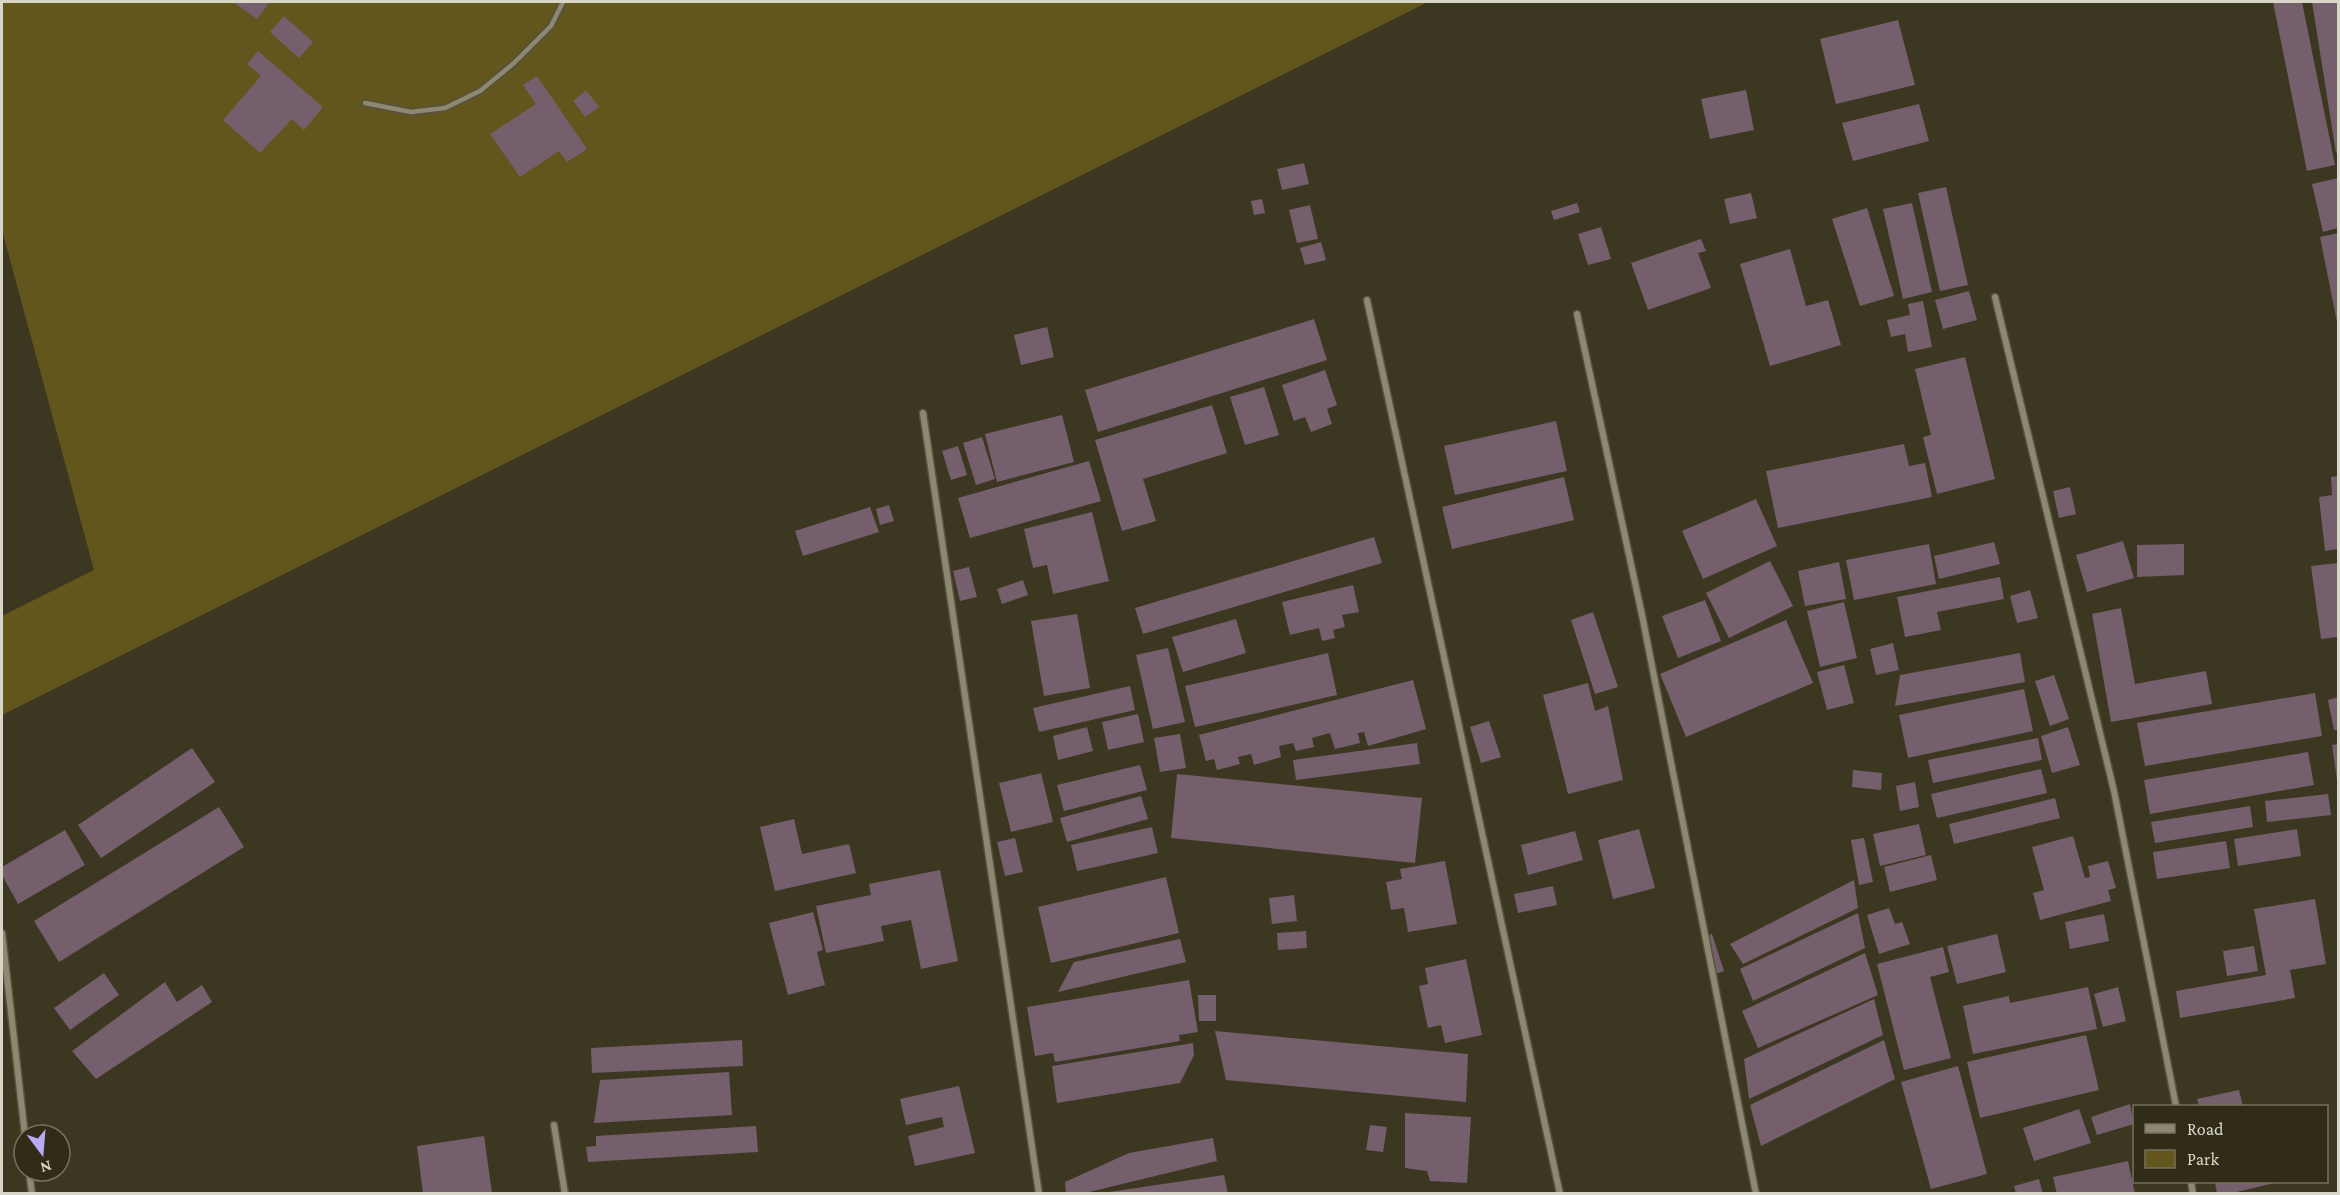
<svg xmlns="http://www.w3.org/2000/svg" width="2340" height="1195" font-family="'Crimson Pro',serif">
<style>
.green{fill:#63561c}
.building{fill:#755f6c}
.lines{fill:none;stroke-linecap:round;stroke-linejoin:round}
.service-casing{stroke:#56523f;stroke-width:8}
.minor-casing{stroke:#56523f;stroke-width:9}
.service{stroke:#8d8870;stroke-width:4.5}
.minor{stroke:#8d8870;stroke-width:6}
</style>
<rect width="100%" height="100%" fill="#3c3721"/>
<path class="green" d="M2,2H1428L2,715V616L94,570L2,230Z"/>
<g class="building">
<path d="M233,2H266L269,3L257,19Z"/>
<path d="M2273,2H2302L2335,165L2307,171Z"/>
<path d="M2312,2H2338V152L2336,153Z"/>
<path d="M284,16L313,42L299,58L270,32Z"/>
<path d="M1898,20L1915,85L1836,104L1820,39Z"/>
<path d="M258,51L323,107L304,130L292,119L260,153L223,120L261,76L247,64Z"/>
<path d="M537,76L587,149L567,162L559,151L520,177L490,134L536,104L523,85Z"/>
<path d="M586,90L599,107L585,117L573,101Z"/>
<path d="M1746,90L1754,130L1710,139L1701,99Z"/>
<path d="M1919,104L1929,141L1853,161L1842,123Z"/>
<path d="M1304,163L1309,184L1282,190L1277,169Z"/>
<path d="M2338,178V228L2323,232L2312,184Z"/>
<path d="M1946,187L1968,285L1940,291L1918,193Z"/>
<path d="M1751,193L1757,218L1730,224L1724,199Z"/>
<path d="M1262,199L1265,213L1254,215L1251,201Z"/>
<path d="M1577,203L1580,212L1554,220L1551,211Z"/>
<path d="M1912,203L1932,292L1903,299L1883,209Z"/>
<path d="M1310,205L1318,239L1297,243L1289,210Z"/>
<path d="M1867,208L1894,296L1860,306L1832,219Z"/>
<path d="M1601,227L1611,259L1588,265L1578,234Z"/>
<path d="M2338,233V322H2337L2320,237Z"/>
<path d="M1701,239L1706,251L1698,253L1711,288L1648,310L1631,263Z"/>
<path d="M1321,242L1326,260L1305,265L1300,248Z"/>
<path d="M1790,249L1806,306L1828,300L1841,345L1770,366L1740,264Z"/>
<path d="M1969,291L1977,320L1943,329L1935,300Z"/>
<path d="M1923,301L1932,347L1908,352L1905,334L1891,337L1887,320L1910,315L1908,304Z"/>
<path d="M1314,319L1327,360L1098,432L1085,390Z"/>
<path d="M1047,327L1054,357L1021,365L1014,335Z"/>
<path d="M1965,357L1995,479L1937,494L1923,437L1931,435L1915,369Z"/>
<path d="M1325,370L1337,405L1327,409L1332,424L1311,432L1305,417L1294,421L1282,385Z"/>
<path d="M1264,387L1279,435L1245,445L1230,397Z"/>
<path d="M1212,405L1227,453L1143,479L1156,521L1122,531L1095,440Z"/>
<path d="M1062,415L1074,462L997,482L985,434Z"/>
<path d="M1556,421L1567,471L1455,495L1444,446Z"/>
<path d="M982,437L995,479L976,485L963,443Z"/>
<path d="M1904,444L1909,466L1925,463L1932,497L1778,528L1766,471Z"/>
<path d="M958,446L967,475L951,480L942,451Z"/>
<path d="M1089,461L1101,501L970,538L958,498Z"/>
<path d="M2338,476V549L2325,551L2319,497L2332,495L2331,477Z"/>
<path d="M1564,477L1574,520L1452,549L1442,507Z"/>
<path d="M2070,487L2076,514L2059,518L2053,491Z"/>
<path d="M1756,499L1777,546L1703,579L1682,531Z"/>
<path d="M889,505L894,521L880,525L876,509Z"/>
<path d="M870,507L879,532L803,556L795,531Z"/>
<path d="M1092,512L1109,581L1053,594L1047,565L1033,568L1024,529Z"/>
<path d="M1374,537L1382,563L1143,634L1135,608Z"/>
<path d="M2123,541L2134,578L2087,592L2076,555Z"/>
<path d="M1994,542L2000,564L1939,579L1934,556Z"/>
<path d="M1929,544L1936,584L1854,600L1846,560Z"/>
<path d="M2184,544V575L2137,577V545Z"/>
<path d="M1770,561L1793,606L1729,638L1706,593Z"/>
<path d="M1839,562L1846,599L1805,606L1798,571Z"/>
<path d="M2338,563V637L2321,639L2311,566Z"/>
<path d="M969,567L977,597L960,601L953,571Z"/>
<path d="M2000,577L2004,599L1937,612L1941,630L1905,637L1897,597Z"/>
<path d="M1023,580L1028,595L1002,604L997,589Z"/>
<path d="M1353,585L1359,612L1342,615L1345,627L1333,630L1335,638L1322,641L1319,628L1290,635L1282,602Z"/>
<path d="M2030,590L2038,618L2017,623L2010,596Z"/>
<path d="M1705,600L1721,641L1678,658L1662,616Z"/>
<path d="M1844,602L1857,658L1820,667L1807,611Z"/>
<path d="M2121,608L2135,684L2206,671L2212,704L2111,722L2092,614Z"/>
<path d="M1593,612L1618,687L1595,694L1571,620Z"/>
<path d="M1077,614L1090,688L1044,696L1031,621Z"/>
<path d="M1236,619L1246,653L1183,672L1172,637Z"/>
<path d="M1786,620L1813,683L1686,737L1660,674Z"/>
<path d="M1893,643L1899,670L1876,675L1870,649Z"/>
<path d="M1168,648L1185,722L1153,729L1136,655Z"/>
<path d="M1328,653L1337,695L1195,727L1185,686Z"/>
<path d="M2020,653L2025,682L1895,706L1900,675Z"/>
<path d="M1844,665L1854,703L1827,710L1817,672Z"/>
<path d="M2054,675L2069,719L2050,726L2035,681Z"/>
<path d="M1413,680L1426,729L1368,746L1364,732L1358,733L1360,743L1335,749L1330,733L1312,738L1314,747L1296,751L1293,743L1279,746L1281,757L1254,765L1251,754L1238,757L1240,764L1217,770L1214,759L1206,761L1199,735Z"/>
<path d="M1588,683L1595,711L1608,706L1623,780L1568,794L1543,695Z"/>
<path d="M1130,686L1135,710L1039,732L1033,708Z"/>
<path d="M2024,689L2033,731L1908,758L1899,715Z"/>
<path d="M2315,693L2322,736L2145,766L2137,723Z"/>
<path d="M2338,697V730H2334L2328,700Z"/>
<path d="M1138,714L1144,742L1108,750L1102,722Z"/>
<path d="M1489,721L1501,757L1481,763L1470,727Z"/>
<path d="M1087,727L1093,751L1058,760L1053,736Z"/>
<path d="M2068,727L2080,765L2052,773L2041,736Z"/>
<path d="M1180,734L1186,768L1160,772L1154,738Z"/>
<path d="M2038,738L2042,760L1933,783L1928,760Z"/>
<path d="M1417,743L1420,764L1296,780L1293,760Z"/>
<path d="M2338,744V780H2337L2332,745Z"/>
<path d="M192,748L215,782L101,858L78,825Z"/>
<path d="M2308,752L2314,785L2150,814L2144,780Z"/>
<path d="M1140,765L1147,790L1064,811L1057,785Z"/>
<path d="M2041,769L2047,793L1937,818L1931,794Z"/>
<path d="M1853,770L1882,773L1881,790L1852,787Z"/>
<path d="M1041,773L1053,822L1011,832L999,783Z"/>
<path d="M1177,774L1422,798L1415,863L1171,838Z"/>
<path d="M1915,782L1919,807L1900,811L1896,786Z"/>
<path d="M2328,794L2331,815L2267,822L2265,801Z"/>
<path d="M1141,796L1148,819L1067,842L1060,818Z"/>
<path d="M2055,798L2060,818L1954,844L1949,824Z"/>
<path d="M2250,806L2253,827L2155,843L2151,822Z"/>
<path d="M219,807L244,847L59,962L34,921Z"/>
<path d="M794,819L802,854L849,844L856,873L775,891L760,827Z"/>
<path d="M1919,824L1926,855L1880,866L1873,834Z"/>
<path d="M1152,827L1158,853L1077,871L1071,845Z"/>
<path d="M1639,829L1655,888L1613,899L1598,840Z"/>
<path d="M2297,829L2301,856L2238,866L2234,839Z"/>
<path d="M65,830L85,865L18,904L2,875V867Z"/>
<path d="M1575,831L1583,860L1528,875L1521,845Z"/>
<path d="M2073,836L2085,878L2090,877L2088,866L2108,861L2116,888L2108,890L2111,901L2040,920L2033,893L2044,890L2032,847Z"/>
<path d="M1015,838L1023,872L1005,876L997,842Z"/>
<path d="M1864,838L1873,882L1859,885L1851,840Z"/>
<path d="M2226,841L2230,868L2157,879L2153,852Z"/>
<path d="M1931,855L1937,880L1890,892L1884,867Z"/>
<path d="M1445,861L1457,924L1408,932L1404,908L1391,910L1386,882L1402,879L1400,869Z"/>
<path d="M940,870L958,961L921,969L911,920L881,926L884,941L826,953L816,906L871,895L869,884Z"/>
<path d="M1166,877L1179,933L1051,963L1038,907Z"/>
<path d="M1854,880L1858,908L1743,964L1730,944Z"/>
<path d="M1553,886L1557,905L1518,913L1514,894Z"/>
<path d="M1294,895L1297,921L1272,924L1269,898Z"/>
<path d="M2315,899L2326,964L2290,970L2295,998L2180,1018L2176,991L2266,975L2254,909Z"/>
<path d="M1889,908L1895,924L1902,922L1910,944L1879,954L1867,915Z"/>
<path d="M813,912L823,950L817,952L825,985L788,995L769,923Z"/>
<path d="M1858,913L1865,948L1753,1001L1740,969Z"/>
<path d="M2104,914L2109,941L2070,949L2065,922Z"/>
<path d="M1306,931L1307,948L1278,950L1277,933Z"/>
<path d="M1712,934L1724,971L1713,975L1701,937Z"/>
<path d="M1997,934L2006,972L1957,984L1947,946Z"/>
<path d="M1180,939L1186,962L1058,992L1074,962Z"/>
<path d="M2254,946L2258,971L2227,976L2223,951Z"/>
<path d="M1943,947L1949,972L1930,977L1951,1058L1904,1070L1877,964Z"/>
<path d="M1865,953L1878,995L1758,1048L1742,1011Z"/>
<path d="M1466,959L1482,1035L1445,1043L1441,1025L1428,1028L1419,986L1428,984L1425,968Z"/>
<path d="M104,973L119,995L70,1030L54,1008Z"/>
<path d="M1189,980L1198,1032L1179,1035L1180,1041L1055,1062L1053,1053L1035,1056L1027,1007Z"/>
<path d="M165,982L177,1002L202,985L212,1002L96,1079L72,1051Z"/>
<path d="M2088,987L2097,1029L1973,1054L1963,1006L2009,996L2010,1003Z"/>
<path d="M2118,987L2126,1021L2103,1027L2094,994Z"/>
<path d="M1198,995H1216V1021H1199Z"/>
<path d="M1874,999L1883,1035L1749,1099L1744,1059Z"/>
<path d="M1215,1031L1468,1054L1466,1102L1226,1080Z"/>
<path d="M2086,1035L2099,1090L1980,1118L1967,1062Z"/>
<path d="M742,1040L743,1066L592,1073L591,1048Z"/>
<path d="M1884,1040L1895,1079L1761,1146L1750,1105Z"/>
<path d="M1193,1043L1194,1055L1180,1083L1057,1103L1052,1066Z"/>
<path d="M1958,1066L1987,1174L1931,1189L1901,1082Z"/>
<path d="M729,1072L732,1115L594,1123L600,1080Z"/>
<path d="M959,1086L975,1153L915,1166L908,1136L944,1127L942,1117L906,1125L900,1099Z"/>
<path d="M2239,1090L2243,1106H2199L2197,1099Z"/>
<path d="M2130,1104L2134,1124L2097,1135L2091,1117Z"/>
<path d="M2079,1109L2091,1143L2034,1161L2023,1128Z"/>
<path d="M1405,1113L1471,1117L1467,1183L1430,1181L1427,1171L1405,1168Z"/>
<path d="M1370,1125L1387,1127L1383,1152L1366,1150Z"/>
<path d="M756,1126L758,1152L588,1162L586,1147L596,1146V1136Z"/>
<path d="M484,1136L492,1193L423,1194L417,1146Z"/>
<path d="M1213,1138L1217,1161L1081,1194H1066L1065,1182L1129,1153Z"/>
<path d="M2128,1161L2135,1194H2057L2053,1177Z"/>
<path d="M1224,1175L1228,1194H1109V1192Z"/>
<path d="M2039,1179L2043,1194H2016L2014,1186Z"/>
<path d="M2215,1182H2279L2228,1194H2217Z"/>
</g>
<g class="lines">
<defs>
<path id="service" d="M365,103L411,112L445,108L480,91L514,63L551,26L563,2"/>
<g id="minor">
<path d="M1995,297L2114,791L2176,1106"/>
<path d="M1367,300L1560,1194"/>
<path d="M1577,314L1642,615L1756,1194"/>
<path d="M923,413L1039,1194"/>
<path d="M2,933L25,1135"/>
<path d="M554,1125L565,1194"/>
<path d="M29,1171L32,1194"/>
<path d="M2191,1182L2193,1194"/>
</g>
</defs>
<use href="#service" class="service-casing"/>
<use href="#minor" class="minor-casing"/>
<use href="#service" class="service"/>
<use href="#minor" class="minor"/>
</g>
<rect width="2340" height="1195" fill="none" stroke="#d8d6c9" stroke-width="6"/>
<rect x="2133" y="1105" width="195" height="78" fill="#312c18" stroke="#74705f" stroke-width="1.5"/>
<rect x="2145" y="1124" width="30" height="9" fill="#8d8870" stroke="#74705f" stroke-width="1.5"/>
<text x="2187" y="1135" font-size="18" fill="#d8d6c9">Road</text>
<rect x="2145" y="1150" width="30" height="18" fill="#63561c" stroke="#74705f" stroke-width="1.5"/>
<text x="2187" y="1165" font-size="18" fill="#d8d6c9">Park</text>
<g transform="translate(42 1153) rotate(164)"><circle r="28" fill="#312c18" stroke="#74705f" stroke-width="1.5"/>
<path d="M0-4.5L10 22L0 15L-10 22Z" fill="#baaaf6"/>
<text y="-9" font-size="16" font-weight="bold" text-anchor="middle" fill="#d8d6c9">N</text>
</g>
</svg>
